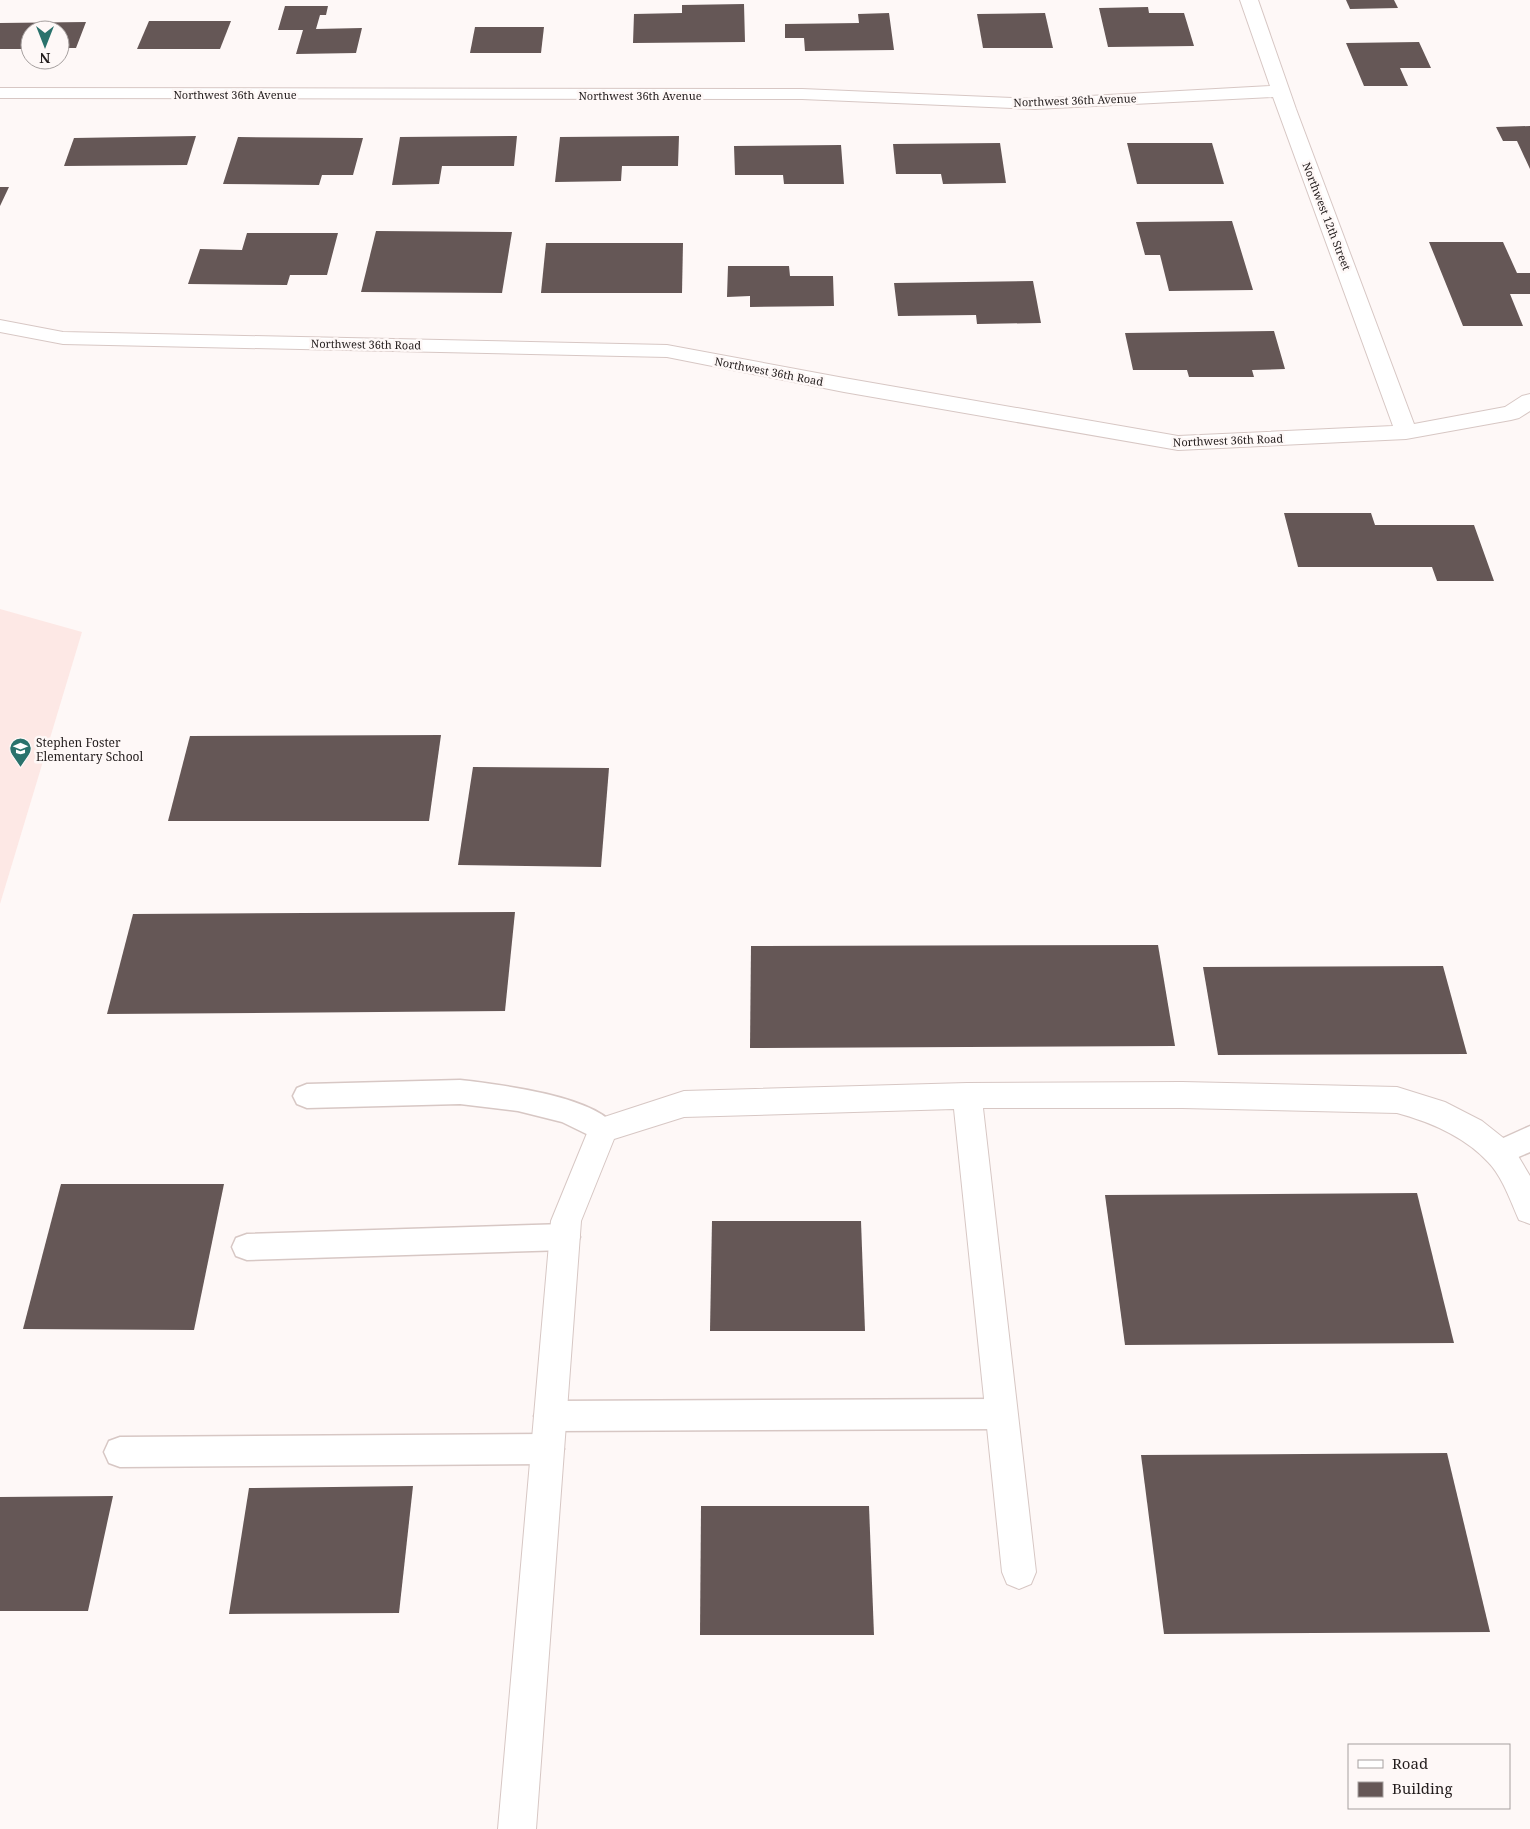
<svg xmlns="http://www.w3.org/2000/svg" width="1530" height="1829" font-family="'Noto Serif',serif">
<style>
.built{fill:#fde8e5}
.building{fill:#655756}
.lines{fill:none;stroke-linecap:round;stroke-linejoin:round}
.lane-casing{stroke:#d7c7c4;stroke-width:3}
.street-casing{stroke:#d7c7c4;stroke-width:2}
.lane{fill:#fff;fill-rule:evenodd}
.street{fill:#fff;fill-rule:evenodd}
.labels{text-anchor:middle;dominant-baseline:central;stroke-width:5;stroke-linejoin:round;paint-order:stroke}
.far-street-label{font-size:11px;fill:#221c1c;stroke:#fef8f7}
.poi-label{font-size:12px;fill:#221c1c;stroke:#fef8f7;text-anchor:start}
</style>
<rect width="100%" height="100%" fill="#fef8f7"/>
<path class="built" d="M0,609L82,632L0,904Z"/>
<g class="building">
<path d="M1346,0H1394L1398,8L1350,9Z"/>
<path d="M744,4L745,42L633,43L634,14L682,13V5Z"/>
<path d="M285,6H328L326,15H320L316,29L362,28L356,53L296,54L303,30H278Z"/>
<path d="M1148,7L1149,13H1184L1194,46L1108,47L1099,8Z"/>
<path d="M889,13L894,50L805,51L804,38H785V24L859,23L858,14Z"/>
<path d="M1045,13L1053,48H983L977,14Z"/>
<path d="M149,21H231L220,49H137Z"/>
<path d="M86,22L76,48H60V30H30V49H0V23Z"/>
<path d="M475,27H544L541,53H470Z"/>
<path d="M1419,42L1431,68H1400L1408,86H1364L1346,43Z"/>
<path d="M1530,126V169L1517,141H1503L1496,127Z"/>
<path d="M196,136L187,165L64,166L74,138Z"/>
<path d="M517,136L514,166H442L439,184L392,185L400,137Z"/>
<path d="M679,136L678,166H622L621,181L555,182L560,137Z"/>
<path d="M238,137L363,138L353,175H322L319,185L223,184Z"/>
<path d="M1000,143L1006,183L943,184L941,174H896L893,144Z"/>
<path d="M1127,143H1212L1224,184H1137Z"/>
<path d="M841,145L844,184H784L783,175H735L734,146Z"/>
<path d="M0,187H9L0,206Z"/>
<path d="M1232,221L1253,290L1169,291L1160,255H1145L1136,222Z"/>
<path d="M376,231L512,232L502,293L361,292Z"/>
<path d="M247,233H338L327,275H290L287,285L188,284L200,249L242,250Z"/>
<path d="M1429,242H1503L1517,273H1530V294H1510L1523,326H1463Z"/>
<path d="M546,243H683L682,293H541Z"/>
<path d="M728,266H789L790,276H833L834,306L750,307V296L727,297Z"/>
<path d="M1033,281L1041,323L977,324L976,315L898,316L894,283Z"/>
<path d="M1274,331L1285,369L1252,370L1254,377H1189L1187,370H1133L1125,333Z"/>
<path d="M1284,513H1371L1375,525H1474L1494,581H1437L1432,567H1298Z"/>
<path d="M441,735L429,821H168L190,736Z"/>
<path d="M473,767L609,768L601,867L458,865Z"/>
<path d="M515,912L505,1011L107,1014L133,914Z"/>
<path d="M1158,945L1175,1046L750,1048L751,946Z"/>
<path d="M1443,966L1467,1054L1218,1055L1203,967Z"/>
<path d="M61,1184H224L194,1330L23,1329Z"/>
<path d="M1417,1193L1454,1343L1125,1345L1105,1195Z"/>
<path d="M712,1221H861L865,1331H710Z"/>
<path d="M1447,1453L1490,1632L1164,1634L1141,1455Z"/>
<path d="M413,1486L399,1613L229,1614L249,1488Z"/>
<path d="M113,1496L88,1611H0V1497Z"/>
<path d="M701,1506H869L874,1635H700Z"/>
</g>
<g class="lines">
<defs>
<g id="lane">
<path d="M460,1080C495,1084 601,1096 617,1130L613,1139L603,1142L562,1122L518,1111L460,1104L307,1108L297,1104L293,1096L297,1088L307,1084Z"/>
<path d="M1530,1126V1152L1500,1165L1490,1162L1486,1153L1490,1144Z"/>
<path d="M565,1224L576,1228L580,1237L576,1246L565,1250L247,1260L236,1256L232,1247L236,1238L247,1234Z"/>
<path d="M1001,1399L1012,1403L1017,1414L1012,1425L1001,1429L550,1431L539,1427L534,1416L539,1405L550,1401Z"/>
<path d="M548,1434L559,1438L564,1449L559,1460L548,1464L120,1467L109,1463L104,1452L109,1441L120,1437Z"/>
</g>
<g id="street">
<path d="M1240,0H1258L1296,109L1414,424L1505,407L1522,396L1530,394V411L1519,418L1511,420L1406,439L1178,450L844,392L667,357L63,344L0,332V320L63,332L667,345L844,378L1178,436L1393,426L1273,97L1035,109L802,99L0,98V88L802,89L1035,99L1270,86Z"/>
<path d="M1182,1082L1397,1087L1445,1102L1482,1121L1511,1144L1530,1176V1224L1519,1220C1511,1202 1502,1176 1488,1162C1464,1136 1430,1122 1397,1113L1182,1108H983L1036,1572L1031,1584L1019,1589L1007,1584L1002,1572L954,1109L684,1117L614,1139L581,1221L536,1829H498L551,1221L592,1121L684,1091L967,1083Z"/>
</g>
</defs>
<use href="#lane" class="lane-casing"/>
<use href="#street" class="street-casing"/>
<use href="#lane" class="lane"/>
<use href="#street" class="street"/>
</g>
<defs>
<symbol id="school-pin" viewBox="-11 -11 22 30"><path d="M0 17L-7.5 6A9.5 9.5 0 1 1 7.5 6Z" fill="#2a726c" stroke="#fef8f7"/><path d="M0-5L7-2L0 1L-7-2ZM-4 1L0 2.5L4 1V4Q0 6-4 4Z" fill="#fff"/></symbol>
</defs>
<g fill-rule="evenodd">
<use href="#school-pin" x="8" y="736" width="25" height="34"/>
</g>
<g class="labels">
<g class="far-street-label">
<text x="235" y="94">Northwest 36th Avenue</text>
<text x="640" y="95">Northwest 36th Avenue</text>
<text transform="translate(1075 100) rotate(-2)">Northwest 36th Avenue</text>
<text transform="translate(1327 216) rotate(69)">Northwest 12th Street</text>
<text transform="translate(366 344) rotate(1)">Northwest 36th Road</text>
<text transform="translate(769 371) rotate(11)">Northwest 36th Road</text>
<text transform="translate(1228 440) rotate(-2)">Northwest 36th Road</text>
</g>
<g class="poi-label">
<text x="36" y="742">Stephen Foster<tspan x="36" dy="14">Elementary School</tspan></text>
</g>
</g>
<rect x="1348" y="1744" width="162" height="65" fill="#fef8f7" stroke="#a6a09f"/>
<rect x="1358" y="1760" width="25" height="8" fill="#ffffff" stroke="#a6a09f"/>
<text x="1392" y="1769" font-size="15" fill="#221c1c">Road</text>
<rect x="1358" y="1782" width="25" height="15" fill="#655756" stroke="#a6a09f"/>
<text x="1392" y="1794" font-size="15" fill="#221c1c">Building</text>
<g transform="translate(45 45) rotate(180)"><circle r="24" fill="#fef8f7" stroke="#a6a09f"/>
<path d="M0-4L9 19L0 12L-9 19Z" fill="#2a726c"/>
<text y="-8" font-size="14" font-weight="bold" text-anchor="middle" fill="#221c1c">N</text>
</g>
</svg>
